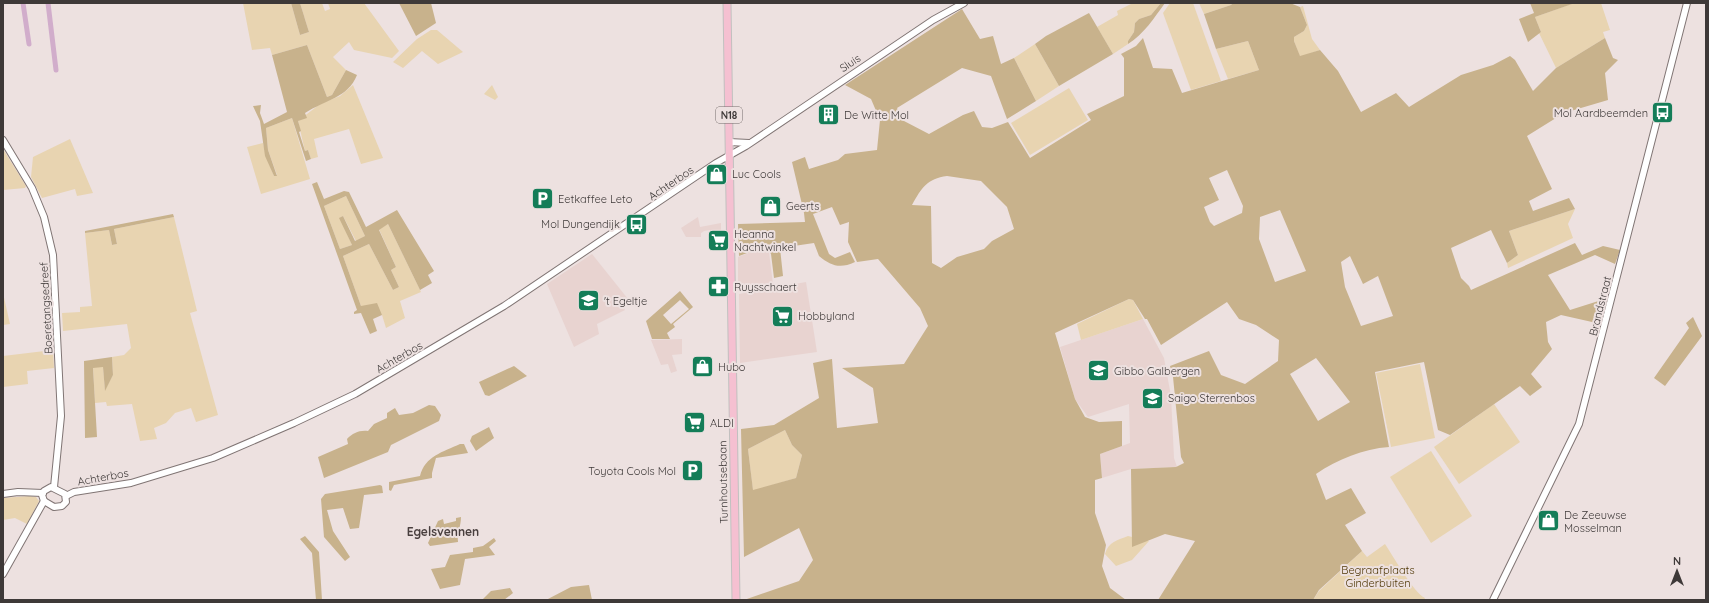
<svg xmlns="http://www.w3.org/2000/svg" width="1709" height="603" font-family="Quicksand,sans-serif">
<style>
.built{fill:#e8d3d0}
.green{fill:#e8d4b1}
.forest{fill:#c8b28c;fill-rule:evenodd}
.lines{fill:none;stroke-linecap:round;stroke-linejoin:round}
.canal{stroke:#d1adcb;stroke-width:5}
.secondary-casing{stroke:#807574;stroke-width:8}
.primary-casing{stroke:#c1c0bf;stroke-width:9}
.secondary{stroke:#fff;stroke-width:6}
.primary{stroke:#f5c0d1;stroke-width:7}
.labels{text-anchor:middle;dominant-baseline:central;stroke-width:4;stroke-linejoin:round;paint-order:stroke}
.shield{fill:#ede1e0;stroke:#726b6a;stroke-width:1}
.shield-label{font-size:10px;font-weight:bold;fill:#3e3938}
.street-label{font-size:11px;fill:#3e3938;stroke:#ede1e0}
.poi-label{font-size:11px;fill:#3e3938;stroke:#ede1e0;text-anchor:start}
.park-label{font-size:11px;fill:#4f3706;stroke:#ede1e0}
.neighbourhood-label{font-size:12px;font-weight:bold;fill:#493f3e;stroke:#ede1e0}
</style>
<rect width="100%" height="100%" fill="#ede1e0"/>
<g class="built">
<path d="M698,217L700,227L721,223V231L710,232V230L704,231L701,233V237H686L681,228Z"/>
<path d="M765,247L769,252L773,284L738,290V257Z"/>
<path d="M592,254L628,299L622,302L625,310L597,324L599,334L574,347L547,284Z"/>
<path d="M806,282L817,352L740,363L739,294Z"/>
<path d="M1143,319L1164,358L1171,396L1174,458L1177,467L1131,469L1102,478L1100,454L1130,443L1129,404L1088,417L1075,399L1060,347Z"/>
<path d="M682,339V354L672,355L677,371L671,373L668,364L661,365L651,340Z"/>
</g>
<g class="green">
<path d="M243,3H291L300,35L309,32L300,3H322L325,11L330,9L328,3H364L399,51L392,58L354,50L349,42L333,57L346,70L332,95L327,97L307,45L272,55L270,48L252,50Z"/>
<path d="M1133,3H1161L1151,15L1139,19L1135,23L1134,32L1128,41V44L1113,54L1097,27L1118,15L1117,11Z"/>
<path d="M1170,3H1193L1221,81L1191,90L1163,13Z"/>
<path d="M1199,3H1233L1231,5L1204,14Z"/>
<path d="M1574,3H1601L1610,30L1603,32L1605,38L1556,68L1539,33L1541,32L1535,17Z"/>
<path d="M1303,6L1312,39L1320,50L1300,57L1294,41V37L1304,31L1307,25L1300,7Z"/>
<path d="M431,30H437L463,52L438,64L422,51L403,68L393,62L417,39Z"/>
<path d="M1248,41L1259,70L1228,79L1216,49Z"/>
<path d="M1035,44L1059,86L1036,101L1014,58Z"/>
<path d="M353,85L383,158L361,164L349,129L314,139L318,157L311,159L308,150L305,151L298,121L320,104L340,96Z"/>
<path d="M492,85L498,97L495,100L484,94Z"/>
<path d="M1069,88L1088,120L1030,155L1011,123Z"/>
<path d="M292,118L310,179L261,194L247,147L263,143L266,156L274,176L277,175L268,150L266,128Z"/>
<path d="M70,139L93,193L77,196L75,189L42,198L31,177L33,157Z"/>
<path d="M3,149L26,186L25,188L3,190Z"/>
<path d="M346,196L365,236L356,241L343,216L340,218L352,245L340,249L324,206Z"/>
<path d="M1575,209L1568,224L1573,238L1508,268L1507,263L1518,255L1509,231Z"/>
<path d="M174,217L197,311L190,313L218,415L196,422L191,408L175,413L166,423L154,428L157,439L140,441L132,404L107,406L106,402L95,403L93,367L103,366L105,390L113,375L112,357L124,355L131,348L127,324L63,331L62,313L80,312V307L92,306L85,233L109,230L112,245L117,244L114,229Z"/>
<path d="M388,224L421,292L400,301L405,318L386,328L382,315L361,306L343,256L369,244L393,290L399,287L391,270L396,267L379,229Z"/>
<path d="M3,293L10,324L3,325Z"/>
<path d="M1129,299L1133,300L1143,319L1081,340L1077,324Z"/>
<path d="M53,350L54,368L27,371L28,384L3,387V356Z"/>
<path d="M1420,364L1435,438L1391,447L1376,373Z"/>
<path d="M1494,404L1520,442L1459,484L1434,447Z"/>
<path d="M785,430L792,445L802,455L796,478L753,491L748,449Z"/>
<path d="M1431,451L1472,516L1431,543L1390,477Z"/>
<path d="M29,496L36,497L39,501L27,524L15,518L3,520V498Z"/>
<path d="M1128,536L1149,541L1132,560L1116,566L1105,554C1108,542 1118,540 1128,536Z"/>
<path d="M1385,544C1393,556 1414,593 1425,598L1424,600H1313L1319,591L1362,551L1367,557Z"/>
</g>
<g class="forest">
<path d="M291,3H300L309,32L300,35Z"/>
<path d="M399,3H431L436,23L416,36Z"/>
<path d="M1161,3H1165C1154,18 1144,34 1128,44V41L1134,32L1135,23L1139,19L1151,15Z"/>
<path d="M1233,3H1290L1300,7L1307,25L1304,31L1294,37V41L1300,56L1320,50L1338,71L1361,112L1396,93L1409,107L1461,75L1493,65L1510,56L1515,60L1533,91L1556,68L1605,38L1613,58L1618,60L1605,73L1608,100L1564,113L1527,136L1552,189L1529,201L1533,211L1569,198L1575,209L1509,231L1518,255L1507,263L1491,230L1451,248L1461,278L1469,286L1471,290L1575,243L1582,255L1603,246L1620,250L1615,264L1595,255L1548,275L1570,310L1608,298L1601,324L1561,315L1546,322L1548,342L1552,349L1531,374L1542,387L1530,396L1520,386L1450,435L1438,430L1424,362L1375,372L1389,447C1363,449 1338,459 1316,474L1326,500L1351,488L1366,513L1345,525L1362,551L1319,590L1313,600H1158L1195,541L1165,534L1132,547L1131,469L1176,467L1184,463L1181,457L1173,377L1170,366L1209,351L1221,375L1245,384L1278,361L1279,340L1256,325L1239,319L1227,302L1161,345L1147,319H1145L1133,300L1129,299L1055,333L1075,399L1085,417L1099,422L1122,421V446L1100,454L1102,478L1095,480V513L1106,545L1102,566L1110,588L1126,600H744L799,581L813,560L799,528L744,557L741,429L774,425L819,398L813,363L832,359L837,428L878,423L873,388L842,368L904,364L928,326L920,308L878,259L857,262L848,242L849,222L840,225L832,207L813,214L829,254L835,258L850,252L855,262C840,269 831,266 819,256L814,243L780,248L783,276L774,278L771,254L766,246L739,256L738,224L805,222L804,213L792,162L805,157L809,169L838,160L845,154L877,150L880,120L871,99L845,85L962,9L980,39L993,36L1001,64L1014,58L1036,101L1007,119L991,76L962,68L897,108L904,121L929,134L963,115L974,111L982,127L992,128L1008,122L1030,158L1091,120L1087,114L1124,96V58L1121,54L1136,46L1143,38L1153,68L1172,69L1182,93L1259,70L1248,41L1216,49L1204,14L1231,5ZM1227,170L1243,206L1242,213L1214,226L1210,222L1204,207L1219,200L1209,178ZM947,176L981,181L1007,207L1014,229L992,241L984,249L957,257L941,268L932,263L931,206L912,205C922,187 927,179 947,176ZM1280,210L1306,271L1275,282L1259,239L1260,217ZM1350,256L1363,284L1378,276L1393,316L1361,326L1345,287L1341,262ZM1316,358L1350,402L1318,421L1290,374ZM785,430L792,445L802,455L796,478L753,490L748,449Z"/>
<path d="M1530,3H1572V4L1535,17L1541,32L1528,42L1519,19L1534,13Z"/>
<path d="M1089,13L1113,54L1059,86L1035,44L1046,36Z"/>
<path d="M307,45L327,97L332,95L346,70L357,75C348,98 325,100 305,113L307,118L298,121L301,131L299,132L305,151L308,150L311,159L306,161L292,118L266,128L268,150L277,176H274L265,156L260,121L253,106L261,105L260,113L264,124L287,112L272,55Z"/>
<path d="M317,182L324,199L344,191L349,192L366,227L397,210L434,271L428,275L432,283L420,290L388,224L379,230L396,267L391,270L399,287L393,290L369,244L343,256L361,306L377,303L382,315L373,319L377,331L370,334L361,313L354,314V312L357,310L312,184ZM346,196L365,236L355,241L343,216L339,218L352,245L340,249L324,206Z"/>
<path d="M173,214L174,217L114,229L117,244L112,245L109,230L85,233V231Z"/>
<path d="M680,291L693,307L673,324L675,327L667,333L670,339H652L646,321ZM680,300L689,309L671,324L663,315Z"/>
<path d="M1693,317L1702,336L1665,386L1654,378L1689,328L1686,323Z"/>
<path d="M112,357L113,375L105,391L103,367L93,368L97,437L85,438L84,361Z"/>
<path d="M514,366L527,376L489,396L485,395L479,382Z"/>
<path d="M429,405L435,406L441,415L439,421L391,445L388,452L324,478L318,457L348,444L347,439C353,433 359,430 368,431L374,424L387,418V413L395,408L399,415L413,413Z"/>
<path d="M489,427L494,438L476,451L470,441L472,436Z"/>
<path d="M460,444H464L468,453L436,458L432,473V478L394,485L391,491L389,490V482L420,476C425,456 443,452 460,444Z"/>
<path d="M380,485L382,486L383,493L364,495L359,528L350,529L343,508L327,510L333,531L350,557L345,561L324,537L321,499L325,494Z"/>
<path d="M461,517C461,526 457,533 458,542L430,546L428,543L438,521L443,519L444,524L456,521V518Z"/>
<path d="M305,536L319,552L322,600H316L312,553L300,539Z"/>
<path d="M494,538L496,541L489,547L495,555L465,559L460,585L440,589L431,569L445,567L450,555L473,552V548L483,546Z"/>
<path d="M589,585L592,600H546L571,587Z"/>
<path d="M510,588L513,593L504,600H482L491,591Z"/>
</g>
<g class="lines">
<g class="canal">
<path d="M23,3L29,44"/>
<path d="M48,3L56,70"/>
</g>
<defs>
<g id="secondary">
<path d="M3,140L32,188L44,217L53,255L61,416L54,487"/>
<path d="M729,142L749,143"/>
<path d="M710,168H721L730,170"/>
<path d="M51,487L65,494L66,502L62,506L54,507L44,501L42,495L44,491Z"/>
<path d="M3,494L18,492L43,493"/>
<path d="M66,496L74,492L131,483L213,458L294,423L355,394L504,306L716,163L746,146L933,20L964,3"/>
<path d="M3,574L44,501"/>
<path d="M1493,600L1579,424L1687,3"/>
</g>
<path id="primary" d="M727,3L736,600"/>
</defs>
<use href="#secondary" class="secondary-casing"/>
<use href="#primary" class="primary-casing"/>
<use href="#secondary" class="secondary"/>
<use href="#primary" class="primary"/>
</g>
<defs>
<symbol id="bus-square" viewBox="-11 -11 22 22"><rect x="-9" y="-9" width="18" height="18" rx="4" fill="#147d58" stroke="#ede1e0"/><path d="M-5-6H5V4H4V6H2V4H-2V6H-4V4H-5ZM-3.5-4V0h7V-4ZM-3.5 1.2v1.5H-2V1.2ZM2 1.2v1.5H3.5V1.2Z" fill="#fff"/></symbol>
<symbol id="building-square" viewBox="-11 -11 22 22"><rect x="-9" y="-9" width="18" height="18" rx="4" fill="#147d58" stroke="#ede1e0"/><path d="M-4-6H4V6H1V3H-1V6H-4ZM-2.5-4.3h1.7v1.8h-1.7ZM.8-4.3h1.7v1.8H.8ZM-2.5-1h1.7V.8h-1.7ZM.8-1h1.7V.8H.8Z" fill="#fff"/></symbol>
<symbol id="shop-square" viewBox="-11 -11 22 22"><rect x="-9" y="-9" width="18" height="18" rx="4" fill="#147d58" stroke="#ede1e0"/><path d="M-5-2.5h2.3a2.7 3.5 0 0 1 5.4 0H5L5.5 6h-11ZM-1.5-2.5h3a1.5 2.3 0 0 0-3 0Z" fill="#fff"/></symbol>
<symbol id="parking-square" viewBox="-11 -11 22 22"><rect x="-9" y="-9" width="18" height="18" rx="4" fill="#147d58" stroke="#ede1e0"/><path d="M-3.5-5.5H1a3.5 3.5 0 0 1 0 7H-1V5.5H-3.5ZM-1-3.4V-.6H.8a1.4 1.4 0 0 0 0-2.8Z" fill="#fff"/></symbol>
<symbol id="supermarket-square" viewBox="-11 -11 22 22"><rect x="-9" y="-9" width="18" height="18" rx="4" fill="#147d58" stroke="#ede1e0"/><path d="M-6-5.5h2.5l.6 2H6L4.5 2H-2.5L-4.4-4H-6ZM-1.5 3.2a1.3 1.3 0 1 0 .1 0ZM3 3.2a1.3 1.3 0 1 0 .1 0Z" fill="#fff"/></symbol>
<symbol id="pharmacy-square" viewBox="-11 -11 22 22"><rect x="-9" y="-9" width="18" height="18" rx="4" fill="#147d58" stroke="#ede1e0"/><path d="M-2-6h4v4h4v4h-4v4h-4v-4h-4v-4h4Z" fill="#fff"/></symbol>
<symbol id="school-square" viewBox="-11 -11 22 22"><rect x="-9" y="-9" width="18" height="18" rx="4" fill="#147d58" stroke="#ede1e0"/><path d="M0-5L7-2L0 1L-7-2ZM-4 1L0 2.5L4 1V4Q0 6-4 4Z" fill="#fff"/></symbol>
</defs>
<g fill-rule="evenodd">
<use href="#bus-square" x="1650" y="100" width="25" height="25"/>
<use href="#building-square" x="816" y="102" width="25" height="25"/>
<use href="#shop-square" x="704" y="162" width="25" height="25"/>
<use href="#parking-square" x="530" y="186" width="25" height="25"/>
<use href="#shop-square" x="758" y="194" width="25" height="25"/>
<use href="#bus-square" x="624" y="212" width="25" height="25"/>
<use href="#supermarket-square" x="706" y="228" width="25" height="25"/>
<use href="#pharmacy-square" x="706" y="274" width="25" height="25"/>
<use href="#school-square" x="576" y="288" width="25" height="25"/>
<use href="#supermarket-square" x="770" y="304" width="25" height="25"/>
<use href="#shop-square" x="690" y="354" width="25" height="25"/>
<use href="#school-square" x="1086" y="358" width="25" height="25"/>
<use href="#school-square" x="1140" y="386" width="25" height="25"/>
<use href="#supermarket-square" x="682" y="410" width="25" height="25"/>
<use href="#parking-square" x="680" y="458" width="25" height="25"/>
<use href="#shop-square" x="1536" y="508" width="25" height="25"/>
</g>
<g class="labels">
<rect class="shield" x="716" y="107" width="26" height="16" rx="3"/>
<g class="shield-label">
<text x="729" y="115">N18</text>
</g>
<g class="street-label">
<text transform="translate(850 63) rotate(-34)">Sluis</text>
<text transform="translate(671 183) rotate(-34)">Achterbos</text>
<text transform="translate(1600 306) rotate(-76)">Brandstraat</text>
<text transform="translate(46 308) rotate(-93)">Boeretangsedreef</text>
<text transform="translate(399 357) rotate(-30)">Achterbos</text>
<text transform="translate(103 477) rotate(-10)">Achterbos</text>
<text transform="translate(723 482) rotate(-91)">Turnhoutsebaan</text>
</g>
<g class="poi-label">
<text x="1648" y="113" text-anchor="end">Mol Aardbeemden</text>
<text x="844" y="115">De Witte Mol</text>
<text x="732" y="174">Luc Cools</text>
<text x="558" y="199">Eetkaffee Leto</text>
<text x="786" y="206">Geerts</text>
<text x="620" y="224" text-anchor="end">Mol Dungendijk</text>
<text x="734" y="234">Heanna<tspan x="734" dy="13">Nachtwinkel</tspan></text>
<text x="734" y="287">Ruysschaert</text>
<text x="604" y="301">'t Egeltje</text>
<text x="798" y="316">Hobbyland</text>
<text x="718" y="367">Hubo</text>
<text x="1114" y="371">Gibbo Galbergen</text>
<text x="1168" y="398">Saigo Sterrenbos</text>
<text x="710" y="423">ALDI</text>
<text x="676" y="471" text-anchor="end">Toyota Cools Mol</text>
<text x="1564" y="515">De Zeeuwse<tspan x="1564" dy="13">Mosselman</tspan></text>
</g>
<g class="park-label">
<text x="1378" y="570">Begraafplaats<tspan x="1378" dy="13">Ginderbuiten</tspan></text>
</g>
<g class="neighbourhood-label">
<text x="443" y="531">Egelsvennen</text>
</g>
</g>
<rect width="1709" height="603" fill="none" stroke="#3e3938" stroke-width="8"/>
<g transform="translate(1677 571)" stroke="#ede1e0" stroke-width="3" paint-order="stroke">
<path d="M0-3L7 15L0 10L-7 15Z" fill="#3e3938"/>
<text y="-6" font-size="11" font-weight="bold" text-anchor="middle" fill="#3e3938">N</text>
</g>
</svg>
